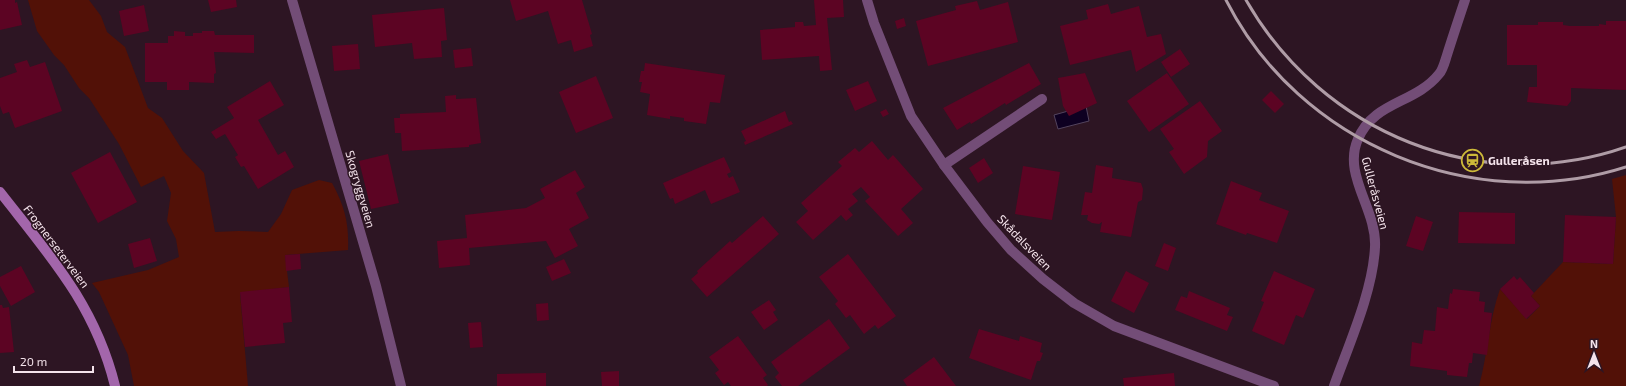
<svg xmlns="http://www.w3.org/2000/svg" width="1626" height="386" font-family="'Exo 2',sans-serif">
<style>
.green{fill:#521107}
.water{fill:#0e0021;stroke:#53445e}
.building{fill:#5c0423}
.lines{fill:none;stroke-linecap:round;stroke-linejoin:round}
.service{stroke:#734d77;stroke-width:10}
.minor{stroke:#734d77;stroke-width:10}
.tertiary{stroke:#734d77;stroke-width:10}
.secondary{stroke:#a366ab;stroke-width:10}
.rail{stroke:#af9ca6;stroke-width:3}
.labels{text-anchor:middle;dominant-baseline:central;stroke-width:3;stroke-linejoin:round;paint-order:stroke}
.poi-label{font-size:12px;font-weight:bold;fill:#f4e3eb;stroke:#2d1523;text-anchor:start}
.street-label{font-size:12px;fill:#f4e3eb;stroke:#2d1523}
</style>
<rect width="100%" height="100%" fill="#2d1523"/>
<g class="green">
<path d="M28,0H89L101,16L107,32L125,47L148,108L162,118L183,151L204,173L215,232L239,231L268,232L281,214L292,190L319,180L332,183C345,207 349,223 348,250L285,255L289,287L240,293L248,386H134L128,355L99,292L92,283L148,270L179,257L176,239L167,221L171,193L164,176L141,187L119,144L89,98L79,88L64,65L54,55L37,31Z"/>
<path d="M1626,175V386H1479C1488,353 1489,320 1500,289L1527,319L1540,306L1531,296L1563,262L1613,264L1616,217L1612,179Z"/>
</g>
<path class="water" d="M1086,106L1089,121L1058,129L1054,115Z"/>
<g class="building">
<path d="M0,0H15V3L17,2L22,25L0,30Z"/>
<path d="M208,0H236L237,7L211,12Z"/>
<path d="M510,0H582L592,34L590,35L593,46L574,52L571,40L558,44L548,11L516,21Z"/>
<path d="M814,0H843L844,17L827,18L832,70L820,71L819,56L762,60L760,30L795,27V22H803L804,26L816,25Z"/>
<path d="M977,1L980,10L1008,2L1018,42L928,66L916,21L956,10L955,6Z"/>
<path d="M1108,4L1111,14L1139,6L1147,37L1161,34L1166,54L1136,72L1131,50L1070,65L1060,26L1088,19L1086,10Z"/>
<path d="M144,5L149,31L124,36L119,11Z"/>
<path d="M444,8L447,40L441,41L442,57L414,59L412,43L375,47L372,15Z"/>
<path d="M904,18L906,26L897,29L895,21Z"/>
<path d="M1606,21H1626V90L1571,88V101L1567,106L1527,102L1529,87H1537V65H1507V25H1538V22H1563V25L1570,26H1599V24L1606,25Z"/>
<path d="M174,31L185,32V36H193V33H202V31H214L215,35H254V53L214,52L216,73L214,74V83L189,82V90H167V82H145V43H168V36H174Z"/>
<path d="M358,44L360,69L334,71L332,46Z"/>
<path d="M471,48L473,66L455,68L453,50Z"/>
<path d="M1180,49L1190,64L1171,77L1161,62Z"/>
<path d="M27,60L30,67L45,62L62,111L15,128L9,112L3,114L0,106V78L17,72L14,64Z"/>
<path d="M645,63L725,75L720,103L710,102L706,124L684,121V118L670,116V119L647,115L650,94L640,92L642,82H639L641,71H644Z"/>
<path d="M1029,63L1041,84L1006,105L1005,103L971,124L970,122L957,130L943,108Z"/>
<path d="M1085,73L1097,103L1069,116L1063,106L1058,78Z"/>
<path d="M1167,73L1189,104L1149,132L1127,101Z"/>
<path d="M596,76L613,118L576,133L559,92Z"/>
<path d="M270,81L284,105L258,120L278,155L285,151L294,167L258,189L244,166L241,167L235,157L238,155L225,134L216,139L211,132L234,118L227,107Z"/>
<path d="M868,81L877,101L855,111L846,90Z"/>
<path d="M1271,91L1284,104L1275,113L1262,100Z"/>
<path d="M456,95V99L476,98L481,143L469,145V147L402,151L401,133H395L394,118H400V114L446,112L445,96Z"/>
<path d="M1200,101L1222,131L1208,141L1207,157L1184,174L1169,152L1174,149L1160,129Z"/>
<path d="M886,109L889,114L883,117L880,112Z"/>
<path d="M785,111L789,122L791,121L793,124L745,145L744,142L746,141L741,131Z"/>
<path d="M872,141L888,160L893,155L923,189L901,209L913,223L898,236L865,201L870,197L861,187L852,194L858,201L848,209L853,215L846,221L841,215L813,240L796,222L808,211L801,203L842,166L838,162L855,148L859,152Z"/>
<path d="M110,152L137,202L98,223L71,173Z"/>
<path d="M388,154L399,203L371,209L359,161Z"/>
<path d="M724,157L731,172L727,174L729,178L733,176L740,192L711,204L705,190L675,204L673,198L670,199L663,183Z"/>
<path d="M984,158L993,173L978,183L969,168Z"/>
<path d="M1096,165L1113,168L1112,178L1141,183L1143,189L1142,200L1138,202L1131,237L1100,232L1102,222L1099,224L1092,223L1087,220L1088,215H1081L1085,192L1092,193Z"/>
<path d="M1023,166L1060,172L1052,220L1015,214Z"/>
<path d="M575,170L585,187L576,193L589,218L569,229L578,246L555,258L546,241L469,248L470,265L439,268L437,241L467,238L465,215L526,208L545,198L540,189Z"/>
<path d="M1231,181L1262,193L1259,200L1289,211L1277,243L1247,233L1246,235L1216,224Z"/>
<path d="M1459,212L1515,213V244L1458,243Z"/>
<path d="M1565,215L1616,217L1613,264L1563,262Z"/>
<path d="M763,216L779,234L707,297L691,279L698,273L697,271L730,241L732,243Z"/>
<path d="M1416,216L1433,222L1423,251L1406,246Z"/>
<path d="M150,238L157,261L134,268L128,244Z"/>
<path d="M1164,243L1176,248L1168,271L1155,266Z"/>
<path d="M300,254L301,269L286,271L285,255Z"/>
<path d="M848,254L896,316L878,329L875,325L864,334L850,315L846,318L840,310L835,304L838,301L819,277Z"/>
<path d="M564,259L571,273L552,281L546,267Z"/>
<path d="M21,266L35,292L11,306L0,286V277Z"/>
<path d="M1126,271L1149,283L1134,313L1111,301Z"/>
<path d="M1274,271L1315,289L1303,318L1296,315L1284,345L1252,331L1264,302L1261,301Z"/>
<path d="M1514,276L1517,280L1520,277L1534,293L1531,296L1540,306L1526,319L1500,289Z"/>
<path d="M289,287L292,322L283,323L285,343L245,347L240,292Z"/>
<path d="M1453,289L1480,292L1479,301L1485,302L1484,312L1492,313L1487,355L1473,353L1472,363H1469L1467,377L1447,375V371L1410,366L1412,342L1422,344L1424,330L1435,331L1437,307L1448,309L1450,293L1452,294Z"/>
<path d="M1189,291L1230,308L1227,315L1233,317L1227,331L1175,310L1181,296L1187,298Z"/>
<path d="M769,300L776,310L773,312L778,320L764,330L751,312Z"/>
<path d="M548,303L549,320L537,321L536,304Z"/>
<path d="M0,305H2L3,308L9,307L14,352L0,353Z"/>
<path d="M829,319L850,348L798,386H782L775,377L779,373L771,362Z"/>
<path d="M481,322L483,347L470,348L468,323Z"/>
<path d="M979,329L1019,341L1020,336L1042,343L1040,352L1043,353L1040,361H1037L1031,380L969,358Z"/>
<path d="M738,336L767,375L763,378L768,385L767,386H731L728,382L724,385L715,373L719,370L709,357Z"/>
<path d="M934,357L956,386H907L903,380Z"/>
<path d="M619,371V386H602L601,372Z"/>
<path d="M546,373V386H497V374Z"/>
<path d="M1174,373L1175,386H1124L1123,378Z"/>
</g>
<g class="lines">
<path class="service" d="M944,165L1042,99"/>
<g class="minor">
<path d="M292,0L376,286L401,386"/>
<path d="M867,0L874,23L911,116L944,165L987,222L1011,250L1043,279L1074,303L1114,326L1274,386"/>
</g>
<path class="tertiary" d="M1334,386C1349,344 1373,291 1375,247C1377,209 1342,175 1358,139C1374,101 1415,104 1439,74C1443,70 1445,61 1447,55C1453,36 1459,18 1465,0"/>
<path class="secondary" d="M0,192C50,256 95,305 115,386"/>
<g class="rail">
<path d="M1226,0C1299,144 1473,216 1626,167"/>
<path d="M1246,0C1322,133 1480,198 1626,147"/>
</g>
</g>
<defs>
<symbol id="station-ring" viewBox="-11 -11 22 22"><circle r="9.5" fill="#2d1523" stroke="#ccb939" stroke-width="1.5"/><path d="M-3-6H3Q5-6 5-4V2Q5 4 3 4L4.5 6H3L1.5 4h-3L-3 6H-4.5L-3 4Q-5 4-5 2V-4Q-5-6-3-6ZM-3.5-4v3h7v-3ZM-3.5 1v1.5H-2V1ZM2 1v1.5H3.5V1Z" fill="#ccb939"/></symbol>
</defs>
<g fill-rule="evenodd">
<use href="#station-ring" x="1460" y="148" width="25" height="25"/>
</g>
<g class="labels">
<g class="poi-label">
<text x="1488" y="160">Gulleråsen</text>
</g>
<g class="street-label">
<text transform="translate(361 189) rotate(74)">Skogryggveien</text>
<text transform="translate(1376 193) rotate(75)">Gulleråsveien</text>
<text transform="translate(1025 242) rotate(46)">Skådalsveien</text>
<text transform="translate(57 246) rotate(53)">Frognerseterveien</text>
</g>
</g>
<g transform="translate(1594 354)" stroke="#2d1523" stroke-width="3" paint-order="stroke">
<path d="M0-3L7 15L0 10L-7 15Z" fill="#f4e3eb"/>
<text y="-6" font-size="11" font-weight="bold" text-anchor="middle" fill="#f4e3eb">N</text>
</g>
<path d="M14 366v6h79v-6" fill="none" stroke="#f4e3eb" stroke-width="2"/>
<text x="20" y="366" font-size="12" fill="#f4e3eb" stroke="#2d1523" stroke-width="3" paint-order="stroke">20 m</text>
</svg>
